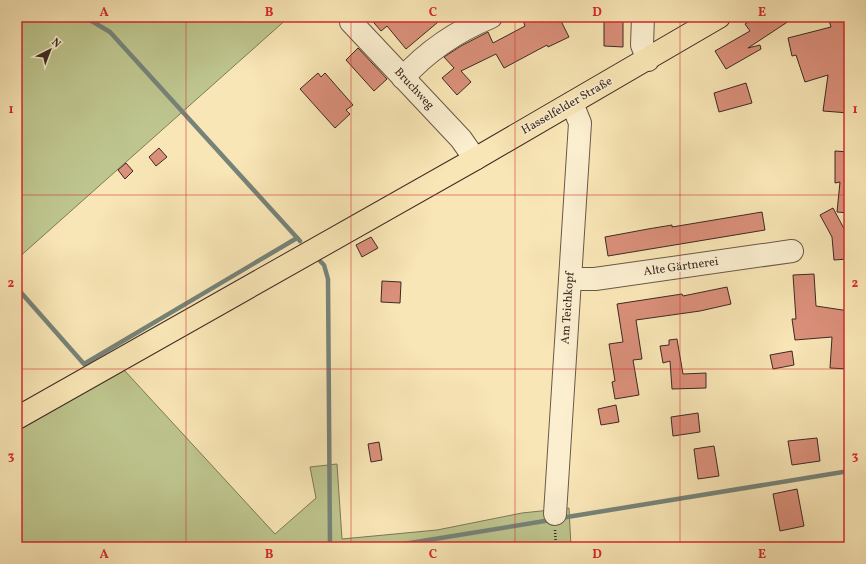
<svg xmlns="http://www.w3.org/2000/svg" width="866" height="564" font-family="Vollkorn,serif">
<style>
.green{fill:#bec58e;stroke:#7c7858}
.lines{fill:none;stroke-linecap:round;stroke-linejoin:round}
.stream{stroke:#768379;stroke-width:4.5}
.building{fill:#db907b;stroke:#3b2a23}
.minor-casing{stroke:#6a5948;stroke-width:24}
.major-casing{stroke:#3b2a23;stroke-width:24}
.path{stroke:#3b2a23;stroke-width:2.5;stroke-dasharray:1 2;stroke-linecap:butt}
.minor{stroke:#fbefd0;stroke-width:22}
.major{stroke:#f9e6b6;stroke-width:22}
.grid{fill:none;stroke:#d62828;stroke-width:1;stroke-opacity:0.55}
.labels{text-anchor:middle;dominant-baseline:central;stroke-width:3;stroke-linejoin:round;paint-order:stroke}
.street-label{font-size:12px;fill:#3b2a23;stroke:#fbefd0}
.neatline{fill:none;stroke:#d62828;stroke-width:1.5}
.grid-label{font-size:13px;text-anchor:middle;font-weight:bold;fill:#d62828}
</style>
<rect width="100%" height="100%" fill="#f9e6b6"/>
<filter id="stains"><feTurbulence type="fractalNoise" baseFrequency=".005" numOctaves="4"/><feColorMatrix values="0 0 0 0 .2 0 0 0 0 .09 0 0 0 0 .02 0 0 0 .5 -.17"/></filter>
<radialGradient id="worn" r=".72"><stop offset=".6" stop-color="#630" stop-opacity="0"/><stop offset="1" stop-color="#630" stop-opacity=".3"/></radialGradient>
<g class="green">
<path d="M17,17H289L17,259Z"/>
<path d="M124,370L275,534L316,498L310,467L337,464L342,539L437,530L522,513L569,508L571,547H17V431Z"/>
</g>
<g class="lines">
<g class="stream">
<path d="M66,17L90,20L110,32L300,241"/>
<path d="M320,261L324,265L328,279L330,547"/>
<path d="M17,288L84,364L297,238"/>
<path d="M561,518L849,471"/>
<path d="M385,547L551,520"/>
</g>
</g>
<g class="building">
<path d="M369,17H444L406,49L387,26L381,31Z"/>
<path d="M522,17H559L569,37L548,47L547,45L504,68L496,54L461,71L471,82L457,95L442,78L454,68L444,57L461,46L488,32L493,43L525,26Z"/>
<path d="M604,17H623V47L604,46Z"/>
<path d="M755,17H795L748,48L760,45L761,49L726,69L715,51L750,31L745,24Z"/>
<path d="M828,17H843L849,41V113L823,111L828,75L805,82L796,55L792,56L788,38L831,27Z"/>
<path d="M358,48L387,79L374,91L346,60Z"/>
<path d="M318,73L321,77L325,73L353,105L346,110L350,114L335,128L300,89Z"/>
<path d="M746,83L752,103L719,112L714,93Z"/>
<path d="M159,148L167,157L156,166L149,157Z"/>
<path d="M835,151L849,152V213L837,212L840,182L835,183Z"/>
<path d="M126,163L133,171L125,179L118,170Z"/>
<path d="M833,208L849,238L848,259L834,260L832,237L820,215Z"/>
<path d="M762,212L765,230L608,256L605,237L648,229L672,225V227Z"/>
<path d="M371,237L378,248L362,257L356,245Z"/>
<path d="M814,274L816,306L849,311V369L830,368L832,337L795,340L792,319H796L793,275Z"/>
<path d="M382,281L401,282L400,303L381,302Z"/>
<path d="M727,287L731,304L700,311L636,320L642,359L633,360L639,395L615,399L612,382L615,381L609,344L623,342L617,304L682,294L683,296Z"/>
<path d="M677,339L683,374L706,373V388L672,389L670,361L663,363L660,346L669,345V340Z"/>
<path d="M792,351L794,365L773,369L770,355Z"/>
<path d="M616,405L619,422L601,425L598,409Z"/>
<path d="M698,413L700,432L673,436L671,417Z"/>
<path d="M817,438L820,461L792,465L788,441Z"/>
<path d="M379,442L382,460L371,462L368,444Z"/>
<path d="M714,446L719,476L698,479L694,449Z"/>
<path d="M797,489L804,526L780,531L773,494Z"/>
</g>
<g class="lines">
<defs>
<g id="minor">
<path d="M643,17L642,45L648,60"/>
<path d="M351,22L461,139L475,159"/>
<path d="M403,78C428,50 457,31 491,17"/>
<path d="M571,279H595L792,251"/>
<path d="M555,514L580,123L572,103"/>
</g>
<path id="major" d="M17,418L475,159L719,17"/>
</defs>
<use href="#minor" class="minor-casing"/>
<use href="#major" class="major-casing"/>
<path class="path" d="M555,530L556,547"/>
<use href="#minor" class="minor"/>
<use href="#major" class="major"/>
</g>
<path class="grid" d="M186,17V547M351,17V547M515,17V547M680,17V547M17,195H849M17,369H849"/>
<g class="labels">
<g class="street-label">
<text transform="translate(414 89) rotate(47)">Bruchweg</text>
<text transform="translate(567 106) rotate(-30)">Hasselfelder Straße</text>
<text transform="translate(681 267) rotate(-8)">Alte Gärtnerei</text>
<text transform="translate(568 308) rotate(-86)">Am Teichkopf</text>
</g>
</g>
<rect width="866" height="564" fill="none" stroke="#f9e6b6" stroke-width="44"/>
<g transform="translate(50 50) rotate(42)" stroke="#fbefd0" stroke-width="3" paint-order="stroke">
<path d="M0-3L7 15L0 10L-7 15Z" fill="#3b2a23"/>
<text y="-6" font-size="11" font-weight="bold" text-anchor="middle" fill="#3b2a23">N</text>
</g>
<rect x="22" y="22" width="822" height="520" class="neatline"/>
<g class="grid-label">
<text x="104" y="16">A</text>
<text x="269" y="16">B</text>
<text x="433" y="16">C</text>
<text x="597" y="16">D</text>
<text x="762" y="16">E</text>
<text x="11" y="113">1</text>
<text x="855" y="113">1</text>
<text x="11" y="287">2</text>
<text x="855" y="287">2</text>
<text x="11" y="460">3</text>
<text x="855" y="460">3</text>
<text x="104" y="558">A</text>
<text x="269" y="558">B</text>
<text x="433" y="558">C</text>
<text x="597" y="558">D</text>
<text x="762" y="558">E</text>
</g>
<rect width="100%" height="100%" filter="url(#stains)"/>
<rect width="100%" height="100%" fill="url(#worn)"/>
</svg>
